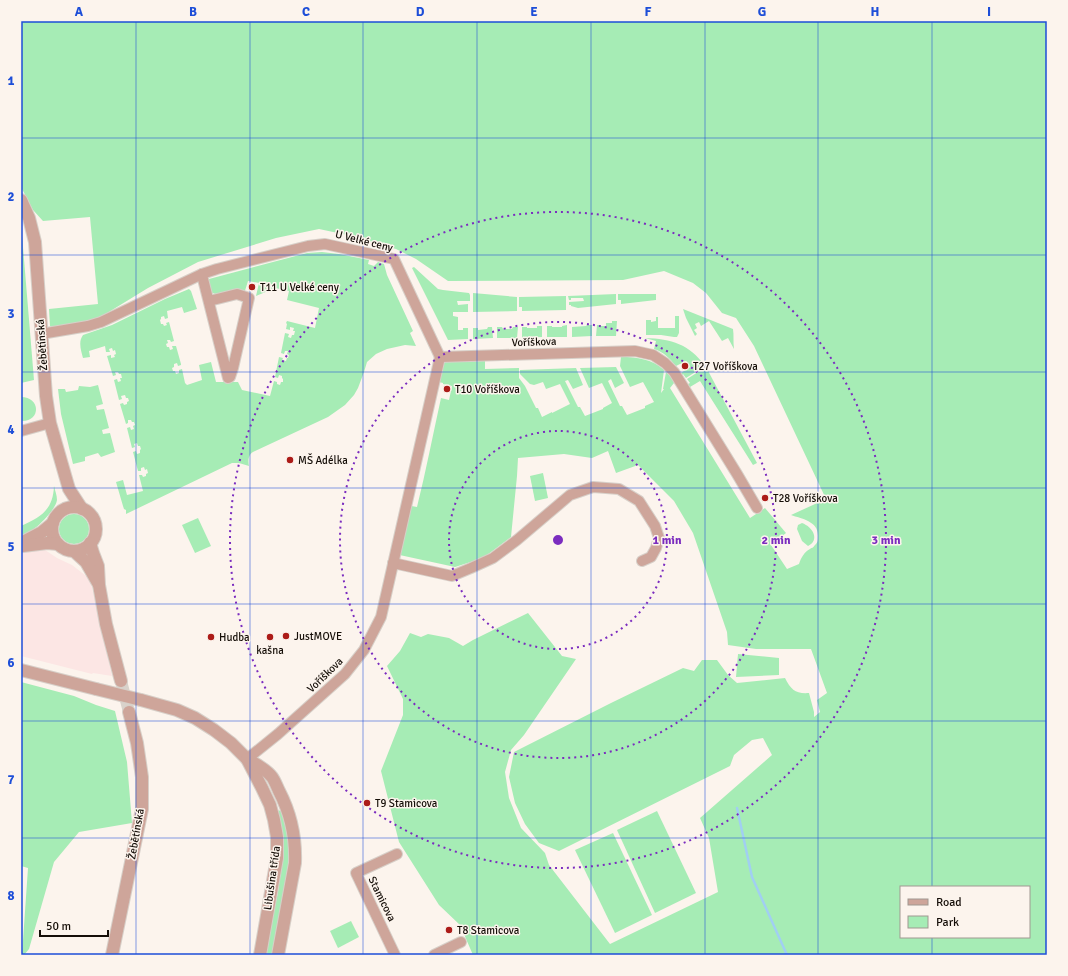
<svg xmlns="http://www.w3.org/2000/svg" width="1068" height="976" font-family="Signika,sans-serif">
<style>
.commercial{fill:#fce6e4}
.green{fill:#a6ecb5;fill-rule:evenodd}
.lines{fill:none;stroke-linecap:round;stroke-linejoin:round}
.stream{stroke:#a1cff2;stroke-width:2.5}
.tertiary-tunnel{stroke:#d9d2cb;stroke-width:12;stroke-dasharray:12 6;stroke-linecap:butt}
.minor-casing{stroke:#d7cfc8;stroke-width:12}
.tertiary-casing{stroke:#d7cfc8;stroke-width:14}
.minor{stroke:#cea59a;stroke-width:10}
.tertiary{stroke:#cea59a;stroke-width:12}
.tertiary-bridge-casing{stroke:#d7cfc8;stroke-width:14;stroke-linecap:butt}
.tertiary-bridge{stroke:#cea59a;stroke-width:12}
.grid{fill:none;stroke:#1d4ed8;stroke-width:1;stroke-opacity:0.55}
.ring{fill:none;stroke:#7b2cbf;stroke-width:2;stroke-dasharray:2 4}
.poi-dot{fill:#ac1b18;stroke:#fcf4ed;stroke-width:1.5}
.labels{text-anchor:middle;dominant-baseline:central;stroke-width:3;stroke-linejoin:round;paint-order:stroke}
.street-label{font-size:11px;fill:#150e08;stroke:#fcf4ed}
.poi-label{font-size:11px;fill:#150e08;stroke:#fcf4ed;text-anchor:start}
.centre{fill:#7b2cbf;stroke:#fcf4ed;stroke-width:2}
.ring-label{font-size:12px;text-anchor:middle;font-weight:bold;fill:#7b2cbf;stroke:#fcf4ed;stroke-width:3;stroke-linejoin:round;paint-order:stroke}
.neatline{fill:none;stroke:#1d4ed8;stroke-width:1.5}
.grid-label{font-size:13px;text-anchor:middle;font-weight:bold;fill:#1d4ed8}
</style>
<rect width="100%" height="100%" fill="#fcf4ed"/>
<path class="commercial" d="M45,550L57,558L72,565L90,579L112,676L93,673L92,674L21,656V552Z"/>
<g class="green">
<path d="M21,21H1047V955H473L460,925L439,905L399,842L381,771L403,715V699L387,666L400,651L410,633L421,637L428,634L449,638L463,646L473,640L528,613L562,656L576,659L524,735L511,750L505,772L509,798L521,828L545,853L549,865L610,944L718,892L709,838L700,818L772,755L763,738L752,740L734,755L730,766L559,851L539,843L525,824L515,803L509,777L514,752L611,703L683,668L694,671L702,660H717L728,675L737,683L785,678C791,690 796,694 809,693L814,712V717L820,712L817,700L827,693L811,649H756L728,645L727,632L693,533L674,501L638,465L616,473L608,451L592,458L564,454L518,458L517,476L511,537L483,558L455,567L395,554L406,505L417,507C426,471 433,434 441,398L449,400L452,386L443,384V383L435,381L440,357L485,355V369L519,368V378L525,386L536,408H538L542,417L552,412V413L570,404L560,384L546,389L543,382L534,385L530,384L520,374V370L576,368L583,385L573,389L568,380L565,381L578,407H580L585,416L603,409V408L612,403L602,383L589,388L580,368L616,367L624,383L615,388L611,379L608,381L620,406H622L627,415L645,408V406L654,402L643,382L630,387L620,366L621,357C637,357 652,359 664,370L661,393L664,389H663L666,372L673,379L674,383L670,388L750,518L765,508L786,533L771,545L787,569L799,564C801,558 804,552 810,549C814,546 811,550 815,545C818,542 818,540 818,537C819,521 802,519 791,515L826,499L754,346L736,318L722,313L706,293L693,283L664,271L623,280L448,281L416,259L396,249L352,236L319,229L276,238L198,262L148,288L99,318L78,324L52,327L50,326L49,309L98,304L90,217L43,221L33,210L21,187ZM901,887H1029V937H901Z"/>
<path d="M21,223L34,380L21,383Z"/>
<path d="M322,252L339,254L369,260L368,264L374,266L378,262L384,264L387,275L413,331L410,333L416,346L405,345L387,349L376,354L367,362L364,372L358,388L354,395L345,405L328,417L253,452C248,455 248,461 249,466L239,463H232L126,514V510L124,509L123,506L116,482L123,480L127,495L143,491L139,475H142L143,477L146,476V474L148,473L147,469L145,470L144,467L141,468V471H138L133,452L136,451L137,454L140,453V450L141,449L140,446H138L137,443L134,444L135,447L132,448L127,428L130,427L131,430L134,429L133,426L135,425L134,422H132L131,420H128V423L126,424L120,404L123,403L124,405L127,404V402L129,401L128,398H126L125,395L121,396L122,399L119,400L114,380L117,379L118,382L121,381L120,378H122L121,374H119L118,372H115L116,375L113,376L107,356L111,355V358L115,357L114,355L116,354L115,350L113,351L112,348L109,349L110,352H106L105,346L89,351L90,357L83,358C81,350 78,342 83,335L112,325L165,299L189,289L191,291L197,309L184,313L182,307L167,311L168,318L165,319L164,316L161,317V319L160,320L161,324H163L164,326L167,325L166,323L169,322L174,341L171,342L170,340H167L168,343L166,344L167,347H169L170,350L173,349L172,346H176L181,364V365L178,366L177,363L174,364V367L172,368L173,371H175L176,374L179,373V370L182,369L185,383L187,385L202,380L199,365L211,362L216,382H238L242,390L270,396L274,381L277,382V384L280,385L281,382H283V379L282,378V376L279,375L278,378L275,377L279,357L283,358L282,360L286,361L287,358H288L289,355L287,354L288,351H285L284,354L281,353L285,333L289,334L288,337L291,338L292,335H294L295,331H293L294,328L290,327V330L286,329L287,324L286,323L287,321L315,328L319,308L287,300L289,291L275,288L256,296L259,283L248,281L244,294C238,294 215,296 211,292C209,288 209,283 209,279L307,253Z"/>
<path d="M414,267L438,289L443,290L469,293L470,295V301H457L458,305L468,304V312H453V316L458,317V330H463V328H468V339L448,340L412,268Z"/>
<path d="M473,293L517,297V311L473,312Z"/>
<path d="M616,294V304L578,308L571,306V305H569V302L584,301L583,298H571V300H569L568,296Z"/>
<path d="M618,294H656V300L621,304V300H618Z"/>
<path d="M566,296V310L522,311V307H519V297Z"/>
<path d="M683,309L733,329C734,335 733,342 734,349L728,338L722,341L709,321L701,326L699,322L695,324L697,328L694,330L697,334L695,336L686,318Z"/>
<path d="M675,316H679V333L677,337H674L661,335H646V320H651V322L656,321V317H658V328H675Z"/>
<path d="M612,321H617L616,336H596L597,325H601V326H606V323H612Z"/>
<path d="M567,325V337H547V326H552V327H562V326Z"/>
<path d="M587,325H592V336L572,337V327L586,326Z"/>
<path d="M537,326H542V337L522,338V327H527V328H537Z"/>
<path d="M488,327H492L493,338L473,339V328H478V330L487,329Z"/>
<path d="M497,327H502L503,329H512L513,327H518L517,338H497Z"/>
<path d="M645,338C672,339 689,344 705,366L686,378L683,374L682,375L681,373L690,367L686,361L676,366C670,359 664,352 654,349L656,341Z"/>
<path d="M706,367L757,463L753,465L700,381L690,387L688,384L690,383L687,379Z"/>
<path d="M98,385L103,404L96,406L97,410L104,409L109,428L102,430L103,434L110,433L115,452L101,457L98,453L85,457V461L73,464L61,414L58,389H65L66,392L78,390L79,386L90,387Z"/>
<path d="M21,397C41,397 41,422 21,421Z"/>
<path d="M543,473L548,498L535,501L530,476Z"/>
<path d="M54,486C55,491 57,495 57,500C56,508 42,523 35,528V531L21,537V526C41,517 53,510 54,486Z"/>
<circle cx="74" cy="529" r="15"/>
<path d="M198,518L211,546L195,553L182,525Z"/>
<path d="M802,523C813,527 820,540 808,546L802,541L797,529L798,525Z"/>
<path d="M738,654L779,658V675L736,677Z"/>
<path d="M21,682L74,696L96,705L115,711L127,762L132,823L79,832L54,862L29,949L24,955H22L28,868L21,866Z"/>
<path d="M283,810L288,825L290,857L274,955H265L278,892L283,854L276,811Z"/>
<path d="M657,811L696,893L655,913L617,830Z"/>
<path d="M613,833L652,915L615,933L575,850Z"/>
<path d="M351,921L359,937L338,948L330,931Z"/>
</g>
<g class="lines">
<path class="stream" d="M737,808L752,877L787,955"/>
<path class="tertiary-tunnel" d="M121,681L129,712"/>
<defs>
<g id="minor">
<path d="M202,274L203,279L228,378L230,377L233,368L249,298L237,294L209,301"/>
<path d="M41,334L88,326L101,322L202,274L217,269L308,246L325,244L394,259L440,357"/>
<path d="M440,357L635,351L653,355L665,363L674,372L737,474L757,508"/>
<path d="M21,431L50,423"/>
<path d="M393,563L452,576L471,568L493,558L517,540L570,495L593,487L619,489L639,501L655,526L659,538L656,548L651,557L642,561"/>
<path d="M247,759L278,734L345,674L364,650L381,617L440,357"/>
<path d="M395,955L356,873L397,854"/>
<path d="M434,955L461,942"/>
</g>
<g id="tertiary">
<path d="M21,200L29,218L35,242L46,396L50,423L69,489L82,509"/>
<circle cx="74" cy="529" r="22"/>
<path d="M21,543L42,532L53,523"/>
<path d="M90,543L93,553L98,566L99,585L106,624L121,681"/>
<path d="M23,546L47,543L58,544"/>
<path d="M74,551L86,562L98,583"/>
<path d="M21,670L96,689"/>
<path d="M141,700L177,710L195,718L214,730L231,743L247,759L262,788L270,805L274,820L277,837V858L260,955"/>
<path d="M247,759C256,764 266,769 272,777C275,781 277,787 279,791C291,814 296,837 295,863L278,955"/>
<path d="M112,955L142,809V777L137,743L129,712"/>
</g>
</defs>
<use href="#minor" class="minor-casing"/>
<use href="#tertiary" class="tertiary-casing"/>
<use href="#minor" class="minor"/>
<use href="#tertiary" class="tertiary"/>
<defs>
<path id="tertiary-bridge" d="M96,689L141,700"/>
</defs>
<use href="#tertiary-bridge" class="tertiary-bridge-casing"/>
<use href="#tertiary-bridge" class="tertiary-bridge"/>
</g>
<path class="grid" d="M136,21V955M250,21V955M363,21V955M477,21V955M591,21V955M705,21V955M818,21V955M932,21V887M21,138H1047M21,255H1047M21,372H1047M21,488H1047M21,604H1047M21,721H1047M21,838H1047M932,937V955"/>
<g class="ring">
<circle cx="558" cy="540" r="109"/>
<circle cx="558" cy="540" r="218"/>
<circle cx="558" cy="540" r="328"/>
</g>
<g class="poi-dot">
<circle cx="252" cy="287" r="4"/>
<circle cx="685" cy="366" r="4"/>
<circle cx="447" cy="389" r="4"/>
<circle cx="290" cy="460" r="4"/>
<circle cx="765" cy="498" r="4"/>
<circle cx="286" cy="636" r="4"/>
<circle cx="211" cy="637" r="4"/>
<circle cx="270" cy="637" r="4"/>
<circle cx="367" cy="803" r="4"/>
<circle cx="449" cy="930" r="4"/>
</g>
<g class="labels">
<g class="street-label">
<text transform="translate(364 241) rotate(14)">U Velké ceny</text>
<text transform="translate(534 342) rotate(-2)">Voříškova</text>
<text transform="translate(42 345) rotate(-94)">Žebětínská</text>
<text transform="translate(325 675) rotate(-44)">Voříškova</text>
<text transform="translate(136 834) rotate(-80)">Žebětínská</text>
<text transform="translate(272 878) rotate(-82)">Libušina třída</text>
<text transform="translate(382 899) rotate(64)">Stamicova</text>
</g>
<g class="poi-label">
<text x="260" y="287">T11 U Velké ceny</text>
<text x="693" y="366">T27 Voříškova</text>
<text x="455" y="389">T10 Voříškova</text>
<text x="298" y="460">MŠ Adélka</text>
<text x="773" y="498">T28 Voříškova</text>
<text x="294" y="636">JustMOVE</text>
<text x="219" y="637">Hudba</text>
<text x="270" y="650" text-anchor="middle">kašna</text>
<text x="375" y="803">T9 Stamicova</text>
<text x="457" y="930">T8 Stamicova</text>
</g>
</g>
<circle cx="558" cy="540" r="6" class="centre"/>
<g class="ring-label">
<text x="667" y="544">1 min</text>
<text x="776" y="544">2 min</text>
<text x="886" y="544">3 min</text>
</g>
<rect width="1068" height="976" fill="none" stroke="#fcf4ed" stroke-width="44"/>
<rect x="900" y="886" width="130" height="52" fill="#fcf4ed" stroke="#a09891"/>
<rect x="908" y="899" width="20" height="6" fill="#cea59a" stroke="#a09891"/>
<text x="936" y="906" font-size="12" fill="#150e08">Road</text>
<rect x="908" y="916" width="20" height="12" fill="#a6ecb5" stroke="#a09891"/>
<text x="936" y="926" font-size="12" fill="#150e08">Park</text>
<path d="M40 930v6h68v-6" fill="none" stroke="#150e08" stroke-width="2"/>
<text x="46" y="930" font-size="12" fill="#150e08" stroke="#fcf4ed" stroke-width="3" paint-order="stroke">50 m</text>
<rect x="22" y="22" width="1024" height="932" class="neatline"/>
<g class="grid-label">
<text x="79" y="16">A</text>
<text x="193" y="16">B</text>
<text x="306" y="16">C</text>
<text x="420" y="16">D</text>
<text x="534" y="16">E</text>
<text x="648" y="16">F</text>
<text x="762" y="16">G</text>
<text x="875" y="16">H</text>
<text x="989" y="16">I</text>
<text x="11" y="85">1</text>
<text x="11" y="201">2</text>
<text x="11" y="318">3</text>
<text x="11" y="434">4</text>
<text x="11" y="551">5</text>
<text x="11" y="667">6</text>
<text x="11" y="784">7</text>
<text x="11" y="900">8</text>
</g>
</svg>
